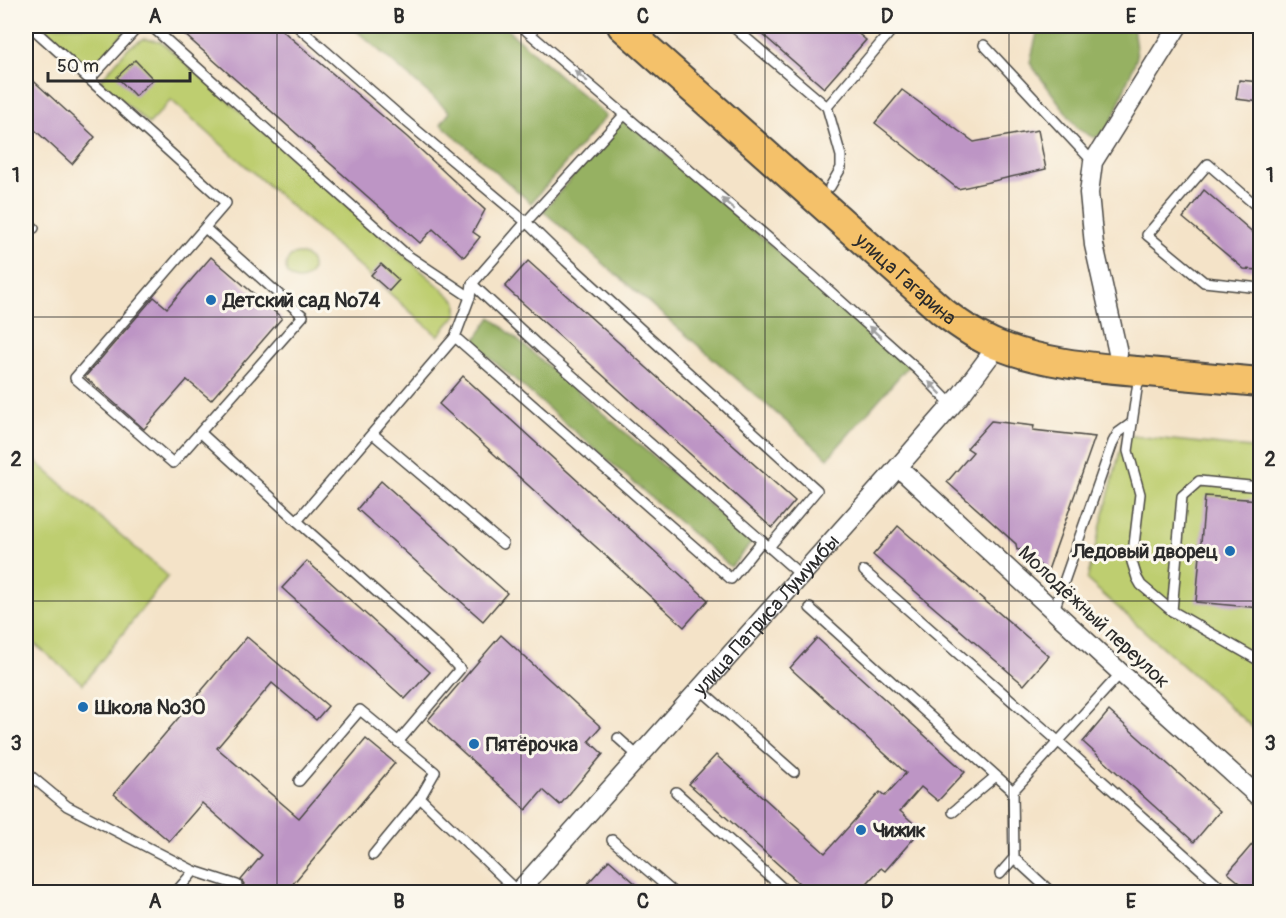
<svg xmlns="http://www.w3.org/2000/svg" width="1286" height="918" font-family="Pangolin,sans-serif">
<style>
.green{fill:#bece70;stroke:#747c4e;stroke-width:1.5}
.forest{fill:#96b162;stroke:#606e46;stroke-width:1.5}
.building{fill:#bd95c5}
.lines{fill:none;stroke-linecap:round;stroke-linejoin:round}
.lane-casing{stroke:#494743;stroke-width:12}
.street-casing{stroke:#494743;stroke-width:21}
.primary-casing{stroke:#494743;stroke-width:32}
.lane{stroke:#fff;stroke-width:9}
.street{stroke:#fff;stroke-width:18}
.primary{stroke:#f4c16a;stroke-width:28}
.oneway{fill:#a0a0a0}
.grid{fill:none;stroke:#2b2b2b;stroke-width:1.5;stroke-opacity:0.55}
.poi-dot{fill:#1f6fb2;stroke:#fbf7ec;stroke-width:2}
.labels{text-anchor:middle;dominant-baseline:central;stroke-width:6;stroke-linejoin:round;paint-order:stroke}
.street-label{font-size:20px;fill:#2b2b2b;stroke:#fbf7ec}
.poi-label{font-size:20px;font-weight:bold;fill:#2b2b2b;stroke:#fbf7ec;text-anchor:start}
.neatline{fill:none;stroke:#2b2b2b;stroke-width:2}
.grid-label{font-size:20px;text-anchor:middle;font-weight:bold;fill:#2b2b2b}
</style>
<rect width="100%" height="100%" fill="#fbf7ec"/>
<filter id="ink" filterUnits="userSpaceOnUse"><feTurbulence type="fractalNoise" baseFrequency=".0167" numOctaves="2"/><feDisplacementMap in="SourceGraphic" scale="12" xChannelSelector="R" yChannelSelector="G"/><feConvolveMatrix kernelMatrix="1 2 1 2 8 2 1 2 1" color-interpolation-filters="sRGB"/></filter>
<filter id="wash" filterUnits="userSpaceOnUse"><feTurbulence type="fractalNoise" baseFrequency=".008" numOctaves="4" result="noise"/><feDisplacementMap in="SourceGraphic" scale="24" xChannelSelector="R" yChannelSelector="G"/><feGaussianBlur stdDeviation="1.35" result="paint"/><feColorMatrix in="noise" values="0 0 0 0 0 0 0 0 0 0 0 0 0 0 0 0 0 1.4 0 .05"/><feComposite in="paint" operator="in"/></filter>
<g filter="url(#wash)">
<rect width="100%" height="100%" fill="#f4e3c8"/>
<g class="green">
<path d="M40,26H129L106,55L90,66L81,61Z"/>
<path d="M143,39L160,41L457,302V314L438,336L171,100L149,124L100,81L128,48Z"/>
<circle cx="299" cy="267" r="13"/>
<path d="M1124,435L1260,449V734L1087,580Z"/>
<path d="M26,453L168,576L83,684L26,637Z"/>
</g>
<g class="forest">
<path d="M351,26H503L606,116L531,203L441,124L450,112Z"/>
<path d="M1042,26H1133L1137,57L1108,131L1094,138L1078,129L1030,63L1037,33Z"/>
<path d="M624,118L909,365L828,458L543,211Z"/>
<path d="M491,317L752,542L731,567L473,343Z"/>
</g>
<g id="blocks">
<g class="building">
<path d="M175,26H277L407,137L485,210L473,232L480,237L464,257L433,229L420,243Z"/>
<path d="M753,26H849L866,40L824,88Z"/>
<path d="M135,60L153,79L135,96L117,77Z"/>
<path d="M26,74L95,137L72,164L26,122Z"/>
<path d="M1239,80L1260,82V102L1236,99Z"/>
<path d="M902,90L974,142L1038,130L1046,169L958,189L875,123Z"/>
<path d="M1204,190L1256,235H1260V270L1244,269L1183,218Z"/>
<path d="M211,257L282,318L211,400L187,380L144,429L85,377L154,297L167,308Z"/>
<path d="M528,261L795,501L772,528L505,287Z"/>
<path d="M381,264L399,280L389,291L371,275Z"/>
<path d="M463,376L708,600L684,627L439,404Z"/>
<path d="M991,421L1034,426L1033,430L1095,437L1047,573L1025,549L1017,550L1016,544L947,482L973,452L967,448Z"/>
<path d="M381,481L507,593L483,621L357,509Z"/>
<path d="M1205,496L1260,500V608L1196,602Z"/>
<path d="M898,526L1049,656L1024,685L873,555Z"/>
<path d="M307,561L430,672L405,699L282,588Z"/>
<path d="M501,635L601,727L589,741L603,754L560,805L543,790L526,810L428,720Z"/>
<path d="M247,637L328,706L316,720L272,683L217,748L299,818L366,739L395,763L286,892H231L242,890L244,884L241,880L262,855L202,803L169,841L114,794Z"/>
<path d="M817,638L965,772L938,801L921,787L900,811L921,830L885,871L881,868L859,892H809L689,784L716,755L825,853L880,792L885,796L906,773L790,668Z"/>
<path d="M1109,711L1220,811L1194,842L1083,742Z"/>
<path d="M1260,835V892H1251L1228,873Z"/>
<path d="M609,860L645,892H580Z"/>
</g>
</g>
</g>
<g filter="url(#ink)">
<use href="#blocks" fill-opacity="0" stroke="#494743" stroke-width="1.5"/>
<g class="lines">
<defs>
<g id="lane">
<path d="M30,26L226,203L75,378L173,463L303,316L205,228"/>
<path d="M151,26L407,255L470,297"/>
<path d="M297,26L408,123L526,222L625,114"/>
<path d="M521,26L814,277L919,371L952,405"/>
<path d="M732,26L827,107L841,156V168L830,187"/>
<path d="M984,45L1093,162"/>
<path d="M90,79L139,26"/>
<path d="M827,107L891,31L885,26"/>
<path d="M1260,209L1208,164L1147,235L1204,282L1260,288"/>
<path d="M26,220L34,228"/>
<path d="M472,284L543,350L801,575"/>
<path d="M455,337L731,579L762,541"/>
<path d="M1139,375L1128,451L1140,494L1132,562L1137,578L1141,585L1172,611L1260,661"/>
<path d="M201,433L297,521"/>
<path d="M373,434L503,544"/>
<path d="M864,571L1059,742L1226,892"/>
<path d="M810,608L1013,791"/>
<path d="M1054,610L1113,442L1118,433L1132,423"/>
<path d="M1172,611L1182,496L1199,481L1260,487"/>
<path d="M700,689L794,772"/>
<path d="M618,738L639,757"/>
<path d="M398,742L460,669L443,651L297,521L455,337L470,297L472,284L526,222L566,261L817,490L769,547"/>
<path d="M26,772L67,806L194,871L176,892"/>
<path d="M299,781L360,710L435,772L420,798L518,892"/>
<path d="M676,792L787,892"/>
<path d="M953,812L996,776"/>
<path d="M612,840L673,892"/>
<path d="M373,855L420,798"/>
<path d="M1014,858L1051,892"/>
<path d="M194,871L237,885"/>
<path d="M1000,874L1014,858L1013,791L1121,673"/>
</g>
<g id="street">
<path d="M1118,353L1094,245L1089,193L1093,162L1178,26"/>
<path d="M898,467L1121,673L1260,798"/>
<path id="s1" d="M518,892L898,467L960,396L998,345"/>
</g>
<g id="primary">
<path id="s2" d="M622,26L943,312C960,325 977,337 997,345C1042,363 1090,367 1137,371C1178,375 1219,378 1260,382"/>
</g>
</defs>
<use href="#lane" class="lane-casing"/>
<use href="#street" class="street-casing"/>
<use href="#primary" class="primary-casing"/>
<use href="#lane" class="lane"/>
<use href="#street" class="street"/>
<use href="#primary" class="primary"/>
</g>
<defs><path id="oneway-solid" d="M-6-.8H1V-3.2L6.5 0L1 3.2V.8H-6Z" transform="scale(1.5)"/></defs>
<g class="oneway">
<use href="#oneway-solid" transform="translate(581 76) rotate(-139)"/>
<use href="#oneway-solid" transform="translate(728 204) rotate(-139)"/>
<use href="#oneway-solid" transform="translate(875 332) rotate(-138)"/>
<use href="#oneway-solid" transform="translate(935 388) rotate(-135)"/>
</g>
</g>
<path class="grid" d="M277,26V892M521,26V892M765,26V892M1009,26V892M26,317H1260M26,601H1260"/>
<g class="poi-dot">
<circle cx="211" cy="300" r="6"/>
<circle cx="1230" cy="551" r="6"/>
<circle cx="83" cy="707" r="6"/>
<circle cx="474" cy="744" r="6"/>
<circle cx="861" cy="830" r="6"/>
</g>
<g class="labels">
<g class="street-label">
<text stroke="none"><textPath href="#s2" startOffset="380">улица Гагарина</textPath></text>
<text stroke="none"><textPath href="#s1" startOffset="372">улица Патриса Лумумбы</textPath></text>
<text transform="translate(1094 617) rotate(43)">Молодёжный переулок</text>
</g>
<g class="poi-label">
<text x="223" y="300">Детский сад №74</text>
<text x="1218" y="551" text-anchor="end">Ледовый дворец</text>
<text x="95" y="707">Школа №30</text>
<text x="486" y="744">Пятёрочка</text>
<text x="873" y="830">Чижик</text>
</g>
</g>
<rect width="1286" height="918" fill="none" stroke="#fbf7ec" stroke-width="66"/>
<path d="M48 72v9h142v-9" fill="none" stroke="#2b2b2b" stroke-width="3"/>
<text x="57" y="72" font-size="18" fill="#2b2b2b" stroke="#fbf7ec" stroke-width="4.5" paint-order="stroke">50 m</text>
<rect x="33" y="33" width="1220" height="852" class="neatline"/>
<g class="grid-label">
<text x="155" y="23">A</text>
<text x="399" y="23">B</text>
<text x="643" y="23">C</text>
<text x="887" y="23">D</text>
<text x="1131" y="23">E</text>
<text x="16" y="182">1</text>
<text x="1270" y="182">1</text>
<text x="16" y="466">2</text>
<text x="1270" y="466">2</text>
<text x="16" y="750">3</text>
<text x="1270" y="750">3</text>
<text x="155" y="908">A</text>
<text x="399" y="908">B</text>
<text x="643" y="908">C</text>
<text x="887" y="908">D</text>
<text x="1131" y="908">E</text>
</g>
</svg>
